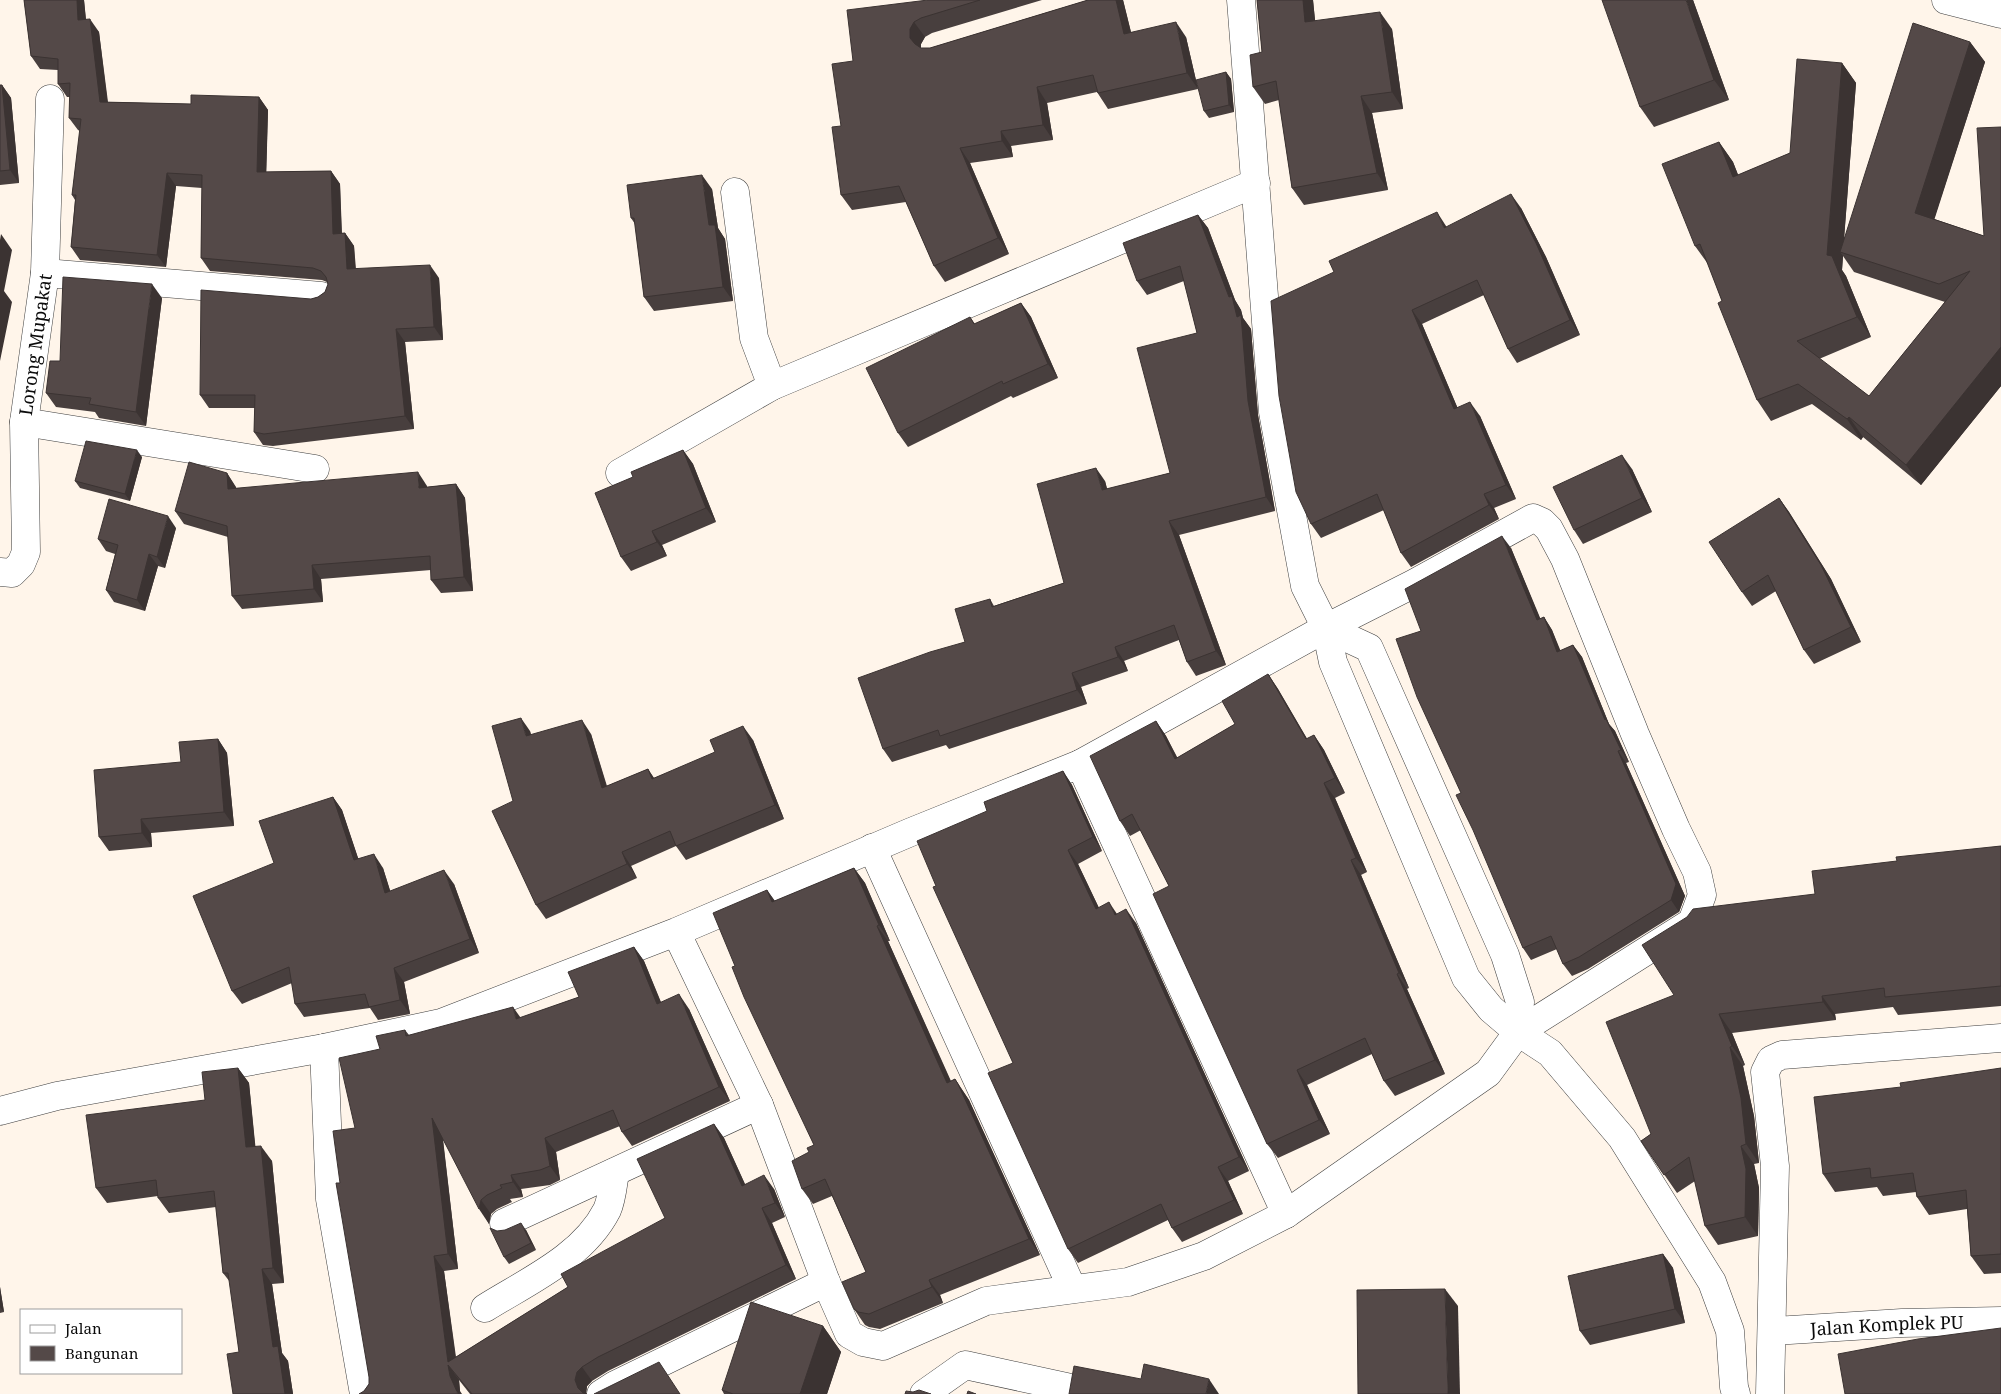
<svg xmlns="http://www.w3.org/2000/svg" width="2001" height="1394" font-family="'Noto Serif',serif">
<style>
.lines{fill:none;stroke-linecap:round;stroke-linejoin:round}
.street-casing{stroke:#3e3e3e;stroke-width:29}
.street{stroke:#fff;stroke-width:28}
.wall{fill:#483f3e;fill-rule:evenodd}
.shaded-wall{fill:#3b3332}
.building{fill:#544948;stroke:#3b3332}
.labels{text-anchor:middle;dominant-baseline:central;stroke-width:5;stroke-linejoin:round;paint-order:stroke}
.street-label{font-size:18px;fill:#0b0b0b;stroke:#fff}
</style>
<rect width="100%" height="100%" fill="#fff5ea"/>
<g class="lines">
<defs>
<g id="street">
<path d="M1241,0L1273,412L1305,586L1326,628L1333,662L1466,978L1491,1009L1518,1032L1550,1053L1622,1138L1712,1282L1730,1331L1734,1387L1736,1394"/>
<path d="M1946,0L2001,14"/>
<path d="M735,192L754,338L772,386"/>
<path d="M45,273L321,296"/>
<path d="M24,422L315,469"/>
<path d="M620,473L772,386L1256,183"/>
<path id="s1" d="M0,572L12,573L21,564L26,552L24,422L45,273L50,99"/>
<path d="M1326,628L1369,648L1505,955L1520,1002L1518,1032"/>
<path d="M1080,764L1286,1214"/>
<path d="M872,848L1072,1288"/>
<path d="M324,1048L330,1199L364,1394"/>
<path d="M0,1111L57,1096L324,1048L441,1023L676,932L911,832L1080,764L1326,628L1413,584L1533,518L1542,522L1549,529L1565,559L1635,734L1676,829L1697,872L1702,895L1692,922L1518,1032L1488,1073L1286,1214L1204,1256L1128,1282L986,1301L883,1346L863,1342L849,1334L826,1282L759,1105L676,932"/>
<path d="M504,1223L759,1105"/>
<path d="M485,1308C528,1281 583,1257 607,1210C612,1199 613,1184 615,1172"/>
<path id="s2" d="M1773,1331L1902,1323L2001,1321"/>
<path d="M601,1394L615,1385L826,1282"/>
<path d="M924,1394L965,1365L1066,1387L1064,1394"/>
<path d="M1770,1394L1775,1166L1765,1072L1771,1060L1782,1055L2001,1038"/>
</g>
</defs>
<use href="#street" class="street-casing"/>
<use href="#street" class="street"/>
</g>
<g class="wall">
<path d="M24,0H84L86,19L99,32L108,102L191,104L259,97L268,110L266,172L331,171L340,184L342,233H345L354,246L356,269L439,278L443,340L405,342L414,429L273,446L263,445L254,432L255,408H209L200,395L311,299L318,297L325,292L328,284L327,282L322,280L210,271L201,258L202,188L176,186L166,267L80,260L71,247L75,200L72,195L80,131L78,130L69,118L70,97H67L58,84V70L40,69L31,56Z"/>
<path d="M928,0H1042L932,33L925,37L921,44V48H930L1088,0H1123L1131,32L1186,37L1198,89L1108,109L1097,92L1047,103L1053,140L1011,146L1013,157L970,163L1009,254L945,282L934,266L906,202L852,210L841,195V126L853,61Z"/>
<path d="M1257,0H1313L1315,21L1392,29L1403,109L1372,113L1388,190L1304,205L1292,188L1279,100L1265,104L1253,87L1262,52Z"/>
<path d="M1693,0L1729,100L1654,127L1640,107Z"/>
<path d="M1970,42L1985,62L1934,219L1984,236L2001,127V386L1921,485L1863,437L1861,440L1812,404L1771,421L1757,400L1722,301L1708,264L1695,246L1719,142L1733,162L1738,175L1790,153L1842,63L1856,83L1844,238ZM1843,256L1854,272L1945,302L1869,396L1819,359L1871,337L1846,276L1842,270Z"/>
<path d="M1226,72L1231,79L1234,112L1209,118L1204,111Z"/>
<path d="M0,85H2L11,98L19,183L0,185Z"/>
<path d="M712,189L718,228L725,239L733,301L654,311L644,297L635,224L631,218Z"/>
<path d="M1521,208L1546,257L1580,335L1517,363L1508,349L1484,295L1422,324L1457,407L1480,416L1516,499L1494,508L1499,519L1411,567L1401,553L1384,510L1321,538L1311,524L1447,227Z"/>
<path d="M1198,215L1208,228L1235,300L1241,310L1243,318L1251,329L1258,415L1275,511L1179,535L1226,665L1196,676L1187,662L1179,640L1124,661L1128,671L1081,687L1087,704L949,749L946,745L892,762L883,749L965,642L990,599L994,606L1064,583L1105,481L1107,489L1170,473L1197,333L1184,281L1147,295L1137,281Z"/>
<path d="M162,298L146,426L99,418L95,412L56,407L46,393Z"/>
<path d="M1021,303L1031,317L1058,378L1013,398L1011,396L908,447L898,433L970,317L975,324Z"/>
<path d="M683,450L693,464L716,522L662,545L667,556L631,571L621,557L633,477Z"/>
<path d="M142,457L130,501L80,488L75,481Z"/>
<path d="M1632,469L1652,512L1583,544L1574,530Z"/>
<path d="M227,473L236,488L427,486V487L456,484L465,498L473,591L441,593L431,580V570L321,579L323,602L242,609L232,596L228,537L184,524L175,511Z"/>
<path d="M1779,498L1789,512L1831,579L1861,642L1814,664L1804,650L1776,591L1752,606L1742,592Z"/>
<path d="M176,528L165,568L158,566L145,611L114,602L106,590L115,554L106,551L98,539Z"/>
<path d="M1511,548L1540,619L1544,617L1552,630L1560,651L1573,645L1582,657L1609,724L1615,731L1629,762L1626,763L1685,896L1679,912L1588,969L1572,976L1563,964L1557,949L1531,960L1523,948L1421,631Z"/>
<path d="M1268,674L1278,689L1307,739L1314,735L1324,750L1345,793L1335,798L1367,872L1361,875L1409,988L1407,989L1445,1074L1395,1096L1384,1081L1372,1054L1307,1085L1330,1134L1278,1158L1267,1144L1169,886L1141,830L1130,836L1120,821L1156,721L1166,736L1177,758L1235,724Z"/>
<path d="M530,731L531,735L591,734L607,786L648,769L654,778L753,740L784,819L686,860L676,846L631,866L637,878L546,919L536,905L513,801Z"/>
<path d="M218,739L227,753L234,826L151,833L152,847L109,851L99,837L181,762Z"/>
<path d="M1063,771L1072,785L1102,851L1078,864L1099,908L1117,914L1136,923L1249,1171L1228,1181L1243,1214L1182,1242L1172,1228L1168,1220L1078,1263L1068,1249L1013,1063L987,811Z"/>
<path d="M333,797L342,810L358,858L383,868L390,891L454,884L479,953L404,982L410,1014L378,1020L370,1008L304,1017L295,1004L292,983L242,1004L232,991L274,863Z"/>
<path d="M2001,846V1006L1898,1015L1893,1007L1835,1014L1836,1020L1732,1033L1745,1065L1743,1066L1754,1116L1759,1163L1754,1164L1759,1188L1758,1236L1718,1245L1705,1226L1695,1181L1677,1193L1641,1141L1651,1134L1674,995L1815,894L1897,861Z"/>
<path d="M854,868L865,883L890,941H888L951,1081L955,1079L969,1100L1040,1255L940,1295L943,1303L880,1329L869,1327L865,1325L854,1309L866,1272L832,1196L813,1204L802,1189L809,1152L814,1145L735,966L767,890L775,901Z"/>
<path d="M634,947L644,961L661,1002L689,1009L730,1101L632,1146L622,1132L620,1126L556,1152L560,1180L550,1185L521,1189L523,1197L510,1199L512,1202L497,1209L491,1214L489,1224L443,1139L458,1269L444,1271L456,1357L568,1287L665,1218L714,1124L724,1138L745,1184L774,1189L785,1217L772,1223L796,1279L608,1371L592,1381L587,1386L586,1394H587H470L459,1380L460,1391H364L369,1384V1377L340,1183L355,1128L380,1049L405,1030L409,1035L520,1018L579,997Z"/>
<path d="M238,1068L249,1083L255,1146L272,1161L284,1283L272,1284L282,1353L288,1361L293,1394H233L239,1352L230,1282L223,1273L216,1207L169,1213L158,1198V1196L107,1203L96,1188L205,1100Z"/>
<path d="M2001,1068V1273L1984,1274L1971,1256L1967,1209L1929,1215L1917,1197L1916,1192L1883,1196L1877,1187L1835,1192L1823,1174L1901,1087Z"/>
<path d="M526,1230L536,1250L509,1264L504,1257L497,1231Z"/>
<path d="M1663,1254L1673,1268L1685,1323L1590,1345L1580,1331Z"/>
<path d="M0,1287L4,1312L0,1313Z"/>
<path d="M823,1326L841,1352L827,1394H724L722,1390Z"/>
</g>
<g class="shaded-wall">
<path d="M77,0H84L87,33L78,20Z"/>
<path d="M1116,0H1123L1135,49L1124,34Z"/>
<path d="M1303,0H1313L1317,39L1305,22Z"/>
<path d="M1686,0H1693L1729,100L1714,80Z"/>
<path d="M1380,12L1392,29L1403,109L1392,92Z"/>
<path d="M90,19L99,32L109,115L100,102Z"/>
<path d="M914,22L925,37L921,44V53L910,38V29Z"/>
<path d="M1176,22L1186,37L1198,89L1187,73Z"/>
<path d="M1970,42L1985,62L1930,233L1915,213Z"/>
<path d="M1842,63L1856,83L1843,253L1840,252L1843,256L1842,270L1846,276L1871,337L1857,317L1827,255Z"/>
<path d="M1226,72L1231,79L1234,112L1229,105Z"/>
<path d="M2,85L11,98L19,183L10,170Z"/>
<path d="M1037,87L1047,103L1053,140L1043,125Z"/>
<path d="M1361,96L1372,113L1388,190L1377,173Z"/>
<path d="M259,97L268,110L266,185L257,172Z"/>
<path d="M1001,131L1011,146L1013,157L1002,141Z"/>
<path d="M1719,142L1733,162L1747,197L1733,177Z"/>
<path d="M960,148L970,163L1009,254L998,238Z"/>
<path d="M331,171L340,184L342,247L333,234Z"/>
<path d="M167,173L176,186L166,267L157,255Z"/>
<path d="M702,175L712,189L718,228L725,239L733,301L723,287L709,225Z"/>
<path d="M1511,194L1521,208L1546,257L1580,335L1570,320Z"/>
<path d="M1437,212L1446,226L1454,242L1444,228Z"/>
<path d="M1198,215L1208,228L1235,300L1241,310L1243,318L1251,329L1258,415L1275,511L1266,497L1248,401L1237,317Z"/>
<path d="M345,233L354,246L356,282L347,269Z"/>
<path d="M1,234L12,250L4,291L12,302L0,361V240Z"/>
<path d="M430,265L439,278L443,340L434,327Z"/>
<path d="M152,284L162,298L146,426L136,412Z"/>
<path d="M1021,303L1031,317L1058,378L1048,364Z"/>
<path d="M1412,310L1422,324L1464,423L1454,409Z"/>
<path d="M396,329L405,342L414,429L405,416Z"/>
<path d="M2001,347V386L1921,485L1906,465Z"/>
<path d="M1470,402L1480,416L1516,499L1506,485Z"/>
<path d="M1849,417L1863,437L1861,440L1847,419Z"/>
<path d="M137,450L142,457L130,501L125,494Z"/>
<path d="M683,450L693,464L716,522L706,508Z"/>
<path d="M1622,455L1632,469L1652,512L1642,498Z"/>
<path d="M1096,468L1105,481L1111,504L1102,490Z"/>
<path d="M418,472L427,486L428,501L419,488Z"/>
<path d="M227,473L236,487L238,502L228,489Z"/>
<path d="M456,484L465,498L473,591L464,577Z"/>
<path d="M1484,494L1494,508L1499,519L1489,505Z"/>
<path d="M1779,498L1789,512L1831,579L1861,642L1851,627Z"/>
<path d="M168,516L176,528L165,568L157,557Z"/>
<path d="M1169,521L1179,535L1226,665L1216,651Z"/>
<path d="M652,531L662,545L667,556L657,542Z"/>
<path d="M1502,536L1511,548L1546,632L1537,620Z"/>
<path d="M149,554L158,566L145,611L137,600Z"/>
<path d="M312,565L321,579L323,602L314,589Z"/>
<path d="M1544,617L1552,630L1566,664L1557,652Z"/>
<path d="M1573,645L1582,657L1609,724L1615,731L1629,762L1621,750L1605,720Z"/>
<path d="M1115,647L1124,661L1128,671L1118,657Z"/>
<path d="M1072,673L1081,687L1087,704L1077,690Z"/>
<path d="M1268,674L1278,689L1316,754L1306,739Z"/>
<path d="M521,718L530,731L535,750L526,736Z"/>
<path d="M582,720L591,734L611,802L602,788Z"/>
<path d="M1156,721L1166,736L1186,774L1175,759Z"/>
<path d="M743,726L753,740L784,819L775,805Z"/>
<path d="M1314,735L1324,750L1345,793L1335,778Z"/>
<path d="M218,739L227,753L234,826L224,812Z"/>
<path d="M1618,751L1626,763L1685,896L1679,912L1671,900Z"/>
<path d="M648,769L657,783L652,779Z"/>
<path d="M1063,771L1072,785L1102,851L1093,837Z"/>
<path d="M1324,783L1335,798L1367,872L1356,858Z"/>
<path d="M333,797L342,810L363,873L354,860Z"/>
<path d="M141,819L151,833L152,847L142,833Z"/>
<path d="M1068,850L1078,864L1106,923L1096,909Z"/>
<path d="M622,852L631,866L637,878L627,864Z"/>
<path d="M374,854L383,868L395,906L385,893Z"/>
<path d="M1351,860L1361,875L1409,988L1399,973Z"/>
<path d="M854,868L865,883L890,941L879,925Z"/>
<path d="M444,870L454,884L479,953L470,939Z"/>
<path d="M767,890L778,906L772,902Z"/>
<path d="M1109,902L1119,917L1115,915Z"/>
<path d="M1126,909L1136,923L1249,1171L1239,1157Z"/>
<path d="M877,926L888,941L958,1098L947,1083Z"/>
<path d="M634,947L644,961L667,1018L657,1004Z"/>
<path d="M394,968L404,982L410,1014L400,1000Z"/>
<path d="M1397,974L1407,989L1445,1074L1435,1060Z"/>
<path d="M679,994L689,1009L730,1101L719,1087Z"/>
<path d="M1822,996L1835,1014L1836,1020L1823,1002Z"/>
<path d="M513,1007L523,1021L516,1019Z"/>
<path d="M1719,1014L1732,1033L1745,1065L1732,1046Z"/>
<path d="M1730,1047L1743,1066L1754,1116L1759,1163L1746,1144Z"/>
<path d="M238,1068L249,1083L257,1162L246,1147Z"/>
<path d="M1297,1070L1307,1085L1330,1134L1319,1120Z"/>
<path d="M955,1079L969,1100L1040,1255L1029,1239Z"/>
<path d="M432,1118L442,1133L458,1269L448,1254Z"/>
<path d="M714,1124L724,1138L752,1200L742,1186Z"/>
<path d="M545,1138L556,1152L560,1180L550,1166Z"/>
<path d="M261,1146L272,1161L284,1283L273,1268Z"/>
<path d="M1741,1146L1754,1164L1759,1188L1758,1236L1745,1217Z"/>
<path d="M1218,1167L1228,1181L1243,1214L1234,1200Z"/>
<path d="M511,1175L521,1189L523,1197L513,1182Z"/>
<path d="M764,1175L774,1189L785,1217L775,1203Z"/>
<path d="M481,1200L491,1214L489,1224L479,1209Z"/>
<path d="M762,1208L772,1223L796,1279L786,1265Z"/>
<path d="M521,1223L526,1230L536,1250L531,1243Z"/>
<path d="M1663,1254L1673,1268L1685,1323L1675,1309Z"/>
<path d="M434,1256L444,1271L458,1376L448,1362Z"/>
<path d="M262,1269L272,1284L282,1353L288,1361L293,1394H285L273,1347Z"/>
<path d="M929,1280L940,1295L943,1303L932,1287Z"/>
<path d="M0,1287L4,1312L0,1307Z"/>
<path d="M1445,1289L1458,1306L1460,1394H1448Z"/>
<path d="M823,1326L841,1352L827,1394H800Z"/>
<path d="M448,1365L459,1380L460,1391L462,1394H458L450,1376Z"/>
<path d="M582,1367L592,1381L587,1386L586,1394H582L578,1388L575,1380L577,1372Z"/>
<path d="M1209,1379L1219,1394H1206Z"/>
</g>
<g class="building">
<path d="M24,0H77L78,20L90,19L100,102L191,104V95L259,97L257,172L331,171L333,234L345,233L347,269L430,265L434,327L396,329L405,416L264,434L254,432L255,395H200L201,290L311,299L318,297L325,292L328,284L326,277L321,271L313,268L201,258L202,175L167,173L157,255L71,247L76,195H72L81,119L69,118L70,83L58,84V59L31,56Z"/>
<path d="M928,0H980L921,18L914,22L910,29V38L915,44L921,48H930L1088,0H1116L1124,34L1176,22L1187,73L1098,93L1093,75L1037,87L1043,125L1001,131L1002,141L960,148L998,238L934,266L899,186L841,195L832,127L841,126L832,64L853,61L847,10Z"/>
<path d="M1257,0H1303L1305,22L1380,12L1392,92L1361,96L1377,173L1292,188L1276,81L1253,87L1250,55L1262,52Z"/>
<path d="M1602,0H1686L1714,80L1640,107Z"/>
<path d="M1913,23L1970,42L1915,213L1984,236L1977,128L2001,127V347L1906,465L1849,417L1847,419L1798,384L1757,400L1718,303L1722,301L1700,244L1695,246L1662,164L1719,142L1733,177L1790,153L1797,59L1842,63L1827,255L1832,256L1857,317L1797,341L1869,396L1970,271L1939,284L1840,252Z"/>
<path d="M1226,72L1229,105L1204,111L1196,80Z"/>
<path d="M0,85H2L10,170L0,171Z"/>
<path d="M702,175L709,225H715L723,287L644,297L634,218H631L627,185Z"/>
<path d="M1511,194L1536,243L1570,320L1508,349L1477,280L1412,310L1454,409L1470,402L1506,485L1484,494L1489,505L1401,553L1377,494L1311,524L1296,492L1279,396L1271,301L1334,272L1329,261L1437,212L1444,228Z"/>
<path d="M1198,215L1229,297L1232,296L1237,317L1241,315L1248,401L1266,497L1169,521L1216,651L1187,662L1174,625L1115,647L1118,657L1072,673L1077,690L940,736L938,730L883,749L858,678L930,652L965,642L955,609L990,599L992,607L1064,583L1037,484L1096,468L1102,490L1170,473L1137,348L1197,333L1180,266L1137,281L1123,243Z"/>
<path d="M63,277L152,284L136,412L89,404L91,398L46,393L50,361H60Z"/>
<path d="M1021,303L1048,364L1003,384L1002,381L898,433L866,368L970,317L974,324Z"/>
<path d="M86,441L137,450L125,494L75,481Z"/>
<path d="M683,450L706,508L652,531L657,542L621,557L595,493L633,477L631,472Z"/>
<path d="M1622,455L1642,498L1574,530L1553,487Z"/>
<path d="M189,462L227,473L228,489L418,472L419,488L456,484L464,577L431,580L430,556L312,565L314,589L232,596L227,526L175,511Z"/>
<path d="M1779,498L1821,565L1851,627L1804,650L1768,575L1742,592L1709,542Z"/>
<path d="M109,499L168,516L157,557L149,554L137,600L106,590L118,545L98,539Z"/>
<path d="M1502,536L1537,620L1544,617L1557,652L1573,645L1605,720L1606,719L1621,750L1618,751L1676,884L1671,900L1579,957L1563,964L1551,936L1523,948L1473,830L1456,795L1461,793L1417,697L1396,639L1421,631L1405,589Z"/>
<path d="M1268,674L1306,739L1314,735L1335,778L1324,783L1356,858L1351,860L1399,973L1397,974L1435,1060L1384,1081L1365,1038L1297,1070L1319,1120L1267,1144L1153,894L1169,886L1132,814L1120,821L1090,756L1156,721L1175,759L1235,724L1222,701Z"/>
<path d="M521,718L526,736L582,720L602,788L648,769L652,779L715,752L710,740L743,726L775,805L676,846L670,831L622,852L627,864L536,905L492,811L513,801L492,726Z"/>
<path d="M218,739L224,812L141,819L142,833L99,837L94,770L181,762L179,742Z"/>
<path d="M1063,771L1093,837L1068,850L1096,909L1109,902L1115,915L1126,909L1239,1157L1218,1167L1234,1200L1172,1228L1161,1204L1068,1249L988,1073L1013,1063L933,887L936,886L917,841L987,811L984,802Z"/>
<path d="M333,797L354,860L374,854L385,893L444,870L470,939L394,968L400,1000L369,1007L365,994L295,1004L289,967L232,991L193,896L274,863L259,821Z"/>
<path d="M2001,846V986L1885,997L1884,988L1822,996L1823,1002L1719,1014L1732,1046L1730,1047L1741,1098L1746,1144L1741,1146L1746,1169L1745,1217L1705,1226L1689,1157L1664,1175L1641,1141L1651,1134L1606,1022L1674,995L1642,945L1687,917L1693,909L1815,894L1812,871L1897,861L1896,857Z"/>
<path d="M854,868L879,925L877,926L947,1083L955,1079L958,1084L1029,1239L929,1280L932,1287L869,1314L858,1312L854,1309L842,1282L866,1272L825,1179L802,1189L792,1161L809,1152L807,1148L814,1145L744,997L732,967L735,966L713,913L767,890L772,902Z"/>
<path d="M634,947L657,1004L679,994L719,1087L622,1132L613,1110L545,1138L550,1166L540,1170L511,1175L513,1182L500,1185L502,1188L487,1195L481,1200L479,1209L432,1118L448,1254L434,1256L448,1362L568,1287L561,1274L665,1218L637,1159L714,1124L742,1186L764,1175L775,1203L762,1208L786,1265L598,1357L582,1367L577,1372L575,1380L578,1388L583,1393L587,1394H472L448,1365L450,1376L458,1394H359L364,1391L369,1384V1377L336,1183H340L333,1131L355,1128L339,1058L380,1049L376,1036L405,1030L406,1036L513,1007L516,1019L579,997L568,972Z"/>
<path d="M238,1068L246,1147L261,1146L273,1268L262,1269L273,1347L278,1346L285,1394H233L227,1354L239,1352L228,1273H223L214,1191L158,1198L156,1180L96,1188L86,1115L205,1100L202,1072Z"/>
<path d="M2001,1068V1254L1971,1256L1966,1190L1917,1197L1913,1173L1871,1178L1870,1168L1823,1174L1814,1097L1901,1087L1900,1083Z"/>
<path d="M521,1223L531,1243L504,1257L490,1228L497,1231L505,1230Z"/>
<path d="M1663,1254L1675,1309L1580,1331L1568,1276Z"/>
<path d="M1445,1289L1448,1394H1358L1357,1290Z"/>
<path d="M751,1302L823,1326L800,1394H733L722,1390Z"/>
<path d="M2001,1328V1394H1845L1838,1354L1918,1339Z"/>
<path d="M659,1362L680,1394H594Z"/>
<path d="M1144,1364L1209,1379L1206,1394H1069L1074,1366L1141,1379Z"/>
<path d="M919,1390L931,1394H905L906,1391L913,1392Z"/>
<path d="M968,1391L976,1394H967Z"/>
</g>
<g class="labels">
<g class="street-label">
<text stroke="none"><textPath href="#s1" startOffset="246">Lorong Mupakat</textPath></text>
<text stroke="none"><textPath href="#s2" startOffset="114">Jalan Komplek PU</textPath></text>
</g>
</g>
<rect x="20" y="1309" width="162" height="65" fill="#ffffff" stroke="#9d9d9d"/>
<rect x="30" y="1325" width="25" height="8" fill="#ffffff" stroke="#9d9d9d"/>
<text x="65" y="1334" font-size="15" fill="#0b0b0b">Jalan</text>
<rect x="30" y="1346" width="25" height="15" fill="#544948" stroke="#9d9d9d"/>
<text x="65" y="1359" font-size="15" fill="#0b0b0b">Bangunan</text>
</svg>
